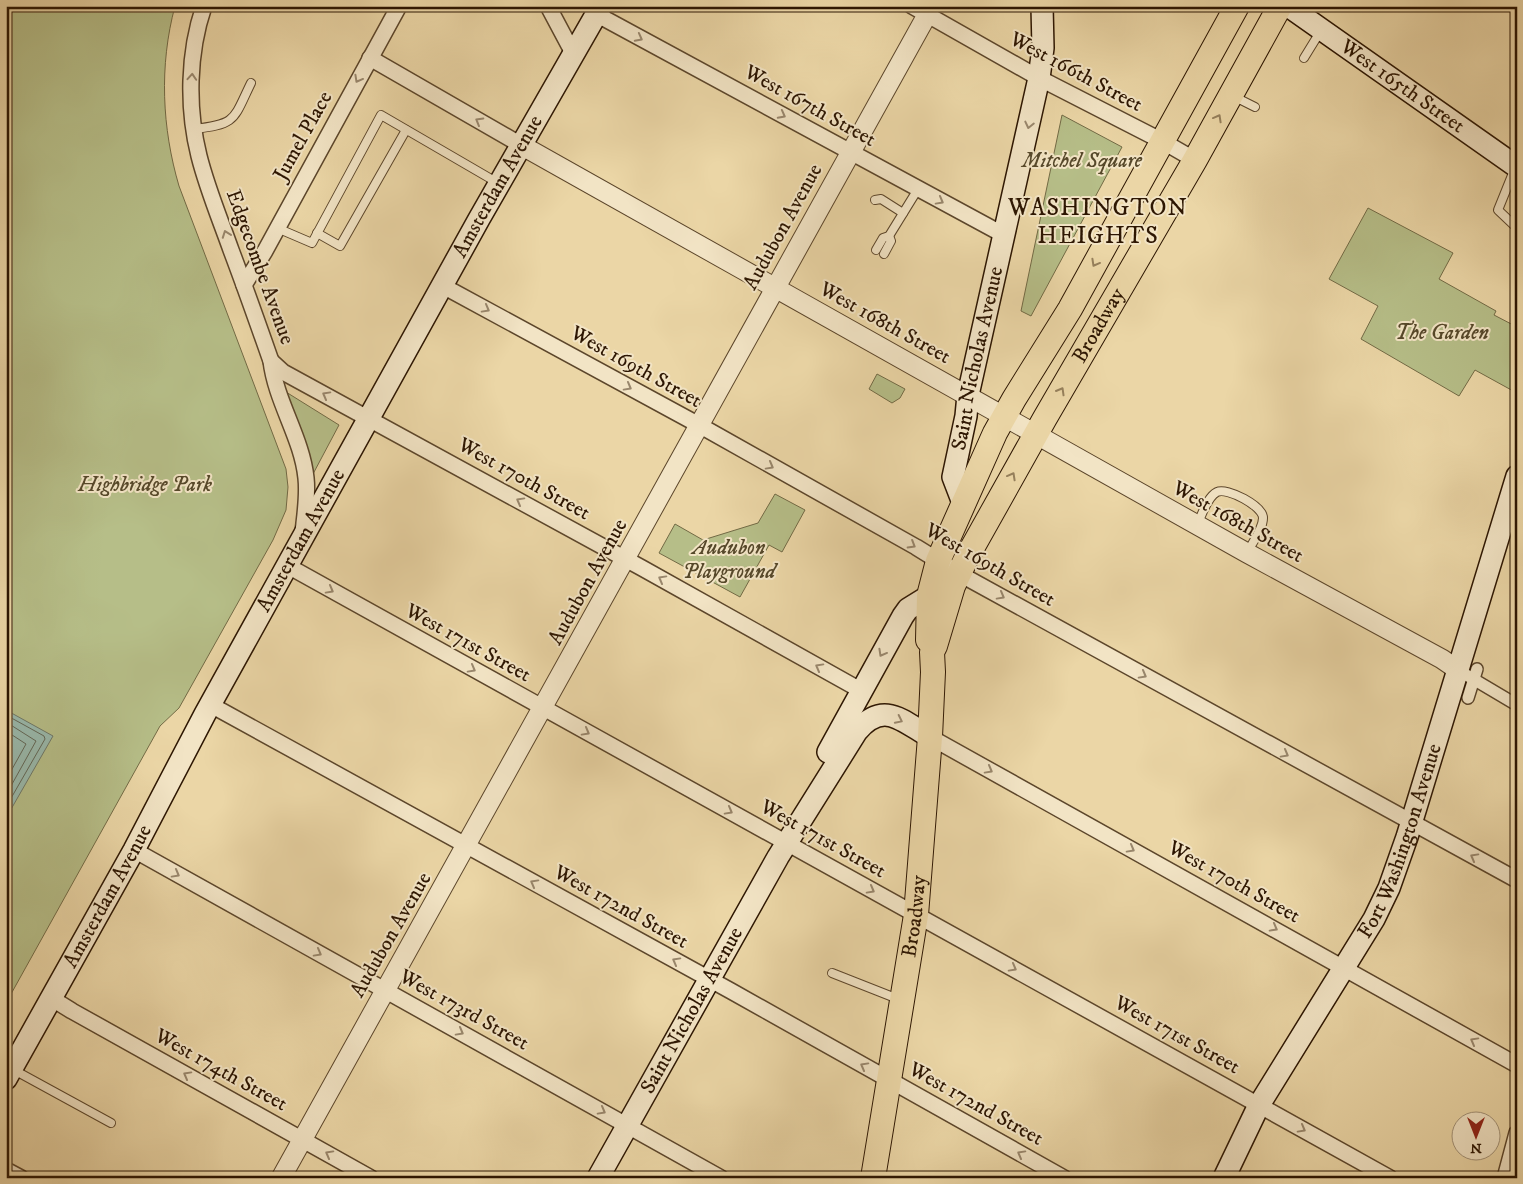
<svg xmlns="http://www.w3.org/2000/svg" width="1523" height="1184" font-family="'IM FELL DW Pica',serif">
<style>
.green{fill:#b6be88;stroke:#726a45}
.water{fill:#99b9ac;stroke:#6e7868}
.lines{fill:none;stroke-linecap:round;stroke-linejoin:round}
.shore{stroke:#636857;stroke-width:1}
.service-casing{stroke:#5c462b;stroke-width:10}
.pedestrian-casing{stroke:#5c462b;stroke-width:14}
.minor-casing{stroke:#5c462b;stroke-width:18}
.tertiary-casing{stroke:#5c462b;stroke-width:21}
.secondary-casing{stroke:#2d1602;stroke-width:24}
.primary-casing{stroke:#2d1602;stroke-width:26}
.service{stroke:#f2e4c5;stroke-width:8}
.pedestrian{stroke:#f2e4c5;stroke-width:11}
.minor{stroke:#f2e4c5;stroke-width:15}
.tertiary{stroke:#f2e4c5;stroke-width:19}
.secondary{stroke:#f2e4c5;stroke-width:21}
.primary{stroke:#ebd6a6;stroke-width:24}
.oneway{stroke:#99876d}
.oneway2{stroke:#96805c}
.labels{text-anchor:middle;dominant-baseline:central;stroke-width:4;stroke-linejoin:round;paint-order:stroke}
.street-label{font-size:21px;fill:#2d1602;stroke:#f2e4c5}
.park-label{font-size:21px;font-style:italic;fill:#56482a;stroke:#f2e4c5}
.quarter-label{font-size:24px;letter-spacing:1px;fill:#2d1602;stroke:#f2e4c5}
</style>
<rect width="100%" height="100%" fill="#ebd6a6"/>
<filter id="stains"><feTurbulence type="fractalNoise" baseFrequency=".004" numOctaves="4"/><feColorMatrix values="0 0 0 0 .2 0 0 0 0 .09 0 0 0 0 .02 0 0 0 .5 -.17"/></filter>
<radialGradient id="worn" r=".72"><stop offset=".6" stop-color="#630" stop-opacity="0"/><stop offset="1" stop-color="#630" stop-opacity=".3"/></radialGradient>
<g class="green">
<path d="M6,6H175C159,66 162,128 179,186L286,469L288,487L286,510L273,540L179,708L160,726L6,1003Z"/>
<path d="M1062,115L1122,147L1031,316L1021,311Z"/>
<path d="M1368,208L1453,253L1439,279L1496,311L1494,315L1517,327V386L1515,392L1475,370L1459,396L1361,339L1378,306L1329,279Z"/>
<path d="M877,374L905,389L900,398L892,403L869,389Z"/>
<path d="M286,392L339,425L313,474Z"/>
<path d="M775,494L805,510L782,552L769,545L740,597L659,553L675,524L703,540L758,523Z"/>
</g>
<path class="water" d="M6,710L53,736L6,818Z"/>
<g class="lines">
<g class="shore">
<path d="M6,715L44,736L45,739L6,807"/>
<path d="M6,722L36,741L6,795"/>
<path d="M6,731L26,744L6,780"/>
</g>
<defs>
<g id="service">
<path d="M1304,58L1320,32"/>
<path d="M1233,96L1255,107"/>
<path d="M194,129C237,124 233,120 251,83"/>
<path d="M1515,168L1498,210L1517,228"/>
<path d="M875,200L881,199L903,213"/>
<path d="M277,228L312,243L381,115L498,183"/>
<path d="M317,233L340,246L406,130"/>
<path d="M876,250L883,238L889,236L918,189"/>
<path d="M884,254L891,241L889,236"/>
<path d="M1197,525C1202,515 1207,497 1217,492C1227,487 1263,506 1263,518C1263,529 1252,543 1247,553"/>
<path d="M832,973L898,999"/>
<path d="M14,1070L111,1123"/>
</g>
<g id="pedestrian">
<path d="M1458,670L1517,705"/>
<path d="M1468,698L1477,669"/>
</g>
<g id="minor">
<path d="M204,6C188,53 187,108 199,156C207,188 220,219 231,250C245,287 258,324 271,361C276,402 302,438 306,478C308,496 305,514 303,532"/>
<path d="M548,6L573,53"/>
<path d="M912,6L1039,78L1162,141L1195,160"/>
<path d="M596,14L1004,235"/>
<path d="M370,58L521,145"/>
<path d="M244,285L265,251L399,6"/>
<path d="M443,286L699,425L916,547L958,573L1517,880"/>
<path d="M271,361L283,372L642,568L862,691"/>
<path d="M288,566L1390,1178"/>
<path d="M211,705L731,991L1064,1178"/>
<path d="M930,737L1517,1065"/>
<path d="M134,850L721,1178"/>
<path d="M51,998L72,1011L371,1178"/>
<path d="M6,1170L21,1178"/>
<path d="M1505,1178L1517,1133"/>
</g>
<g id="tertiary">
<path d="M521,145L1247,553L1442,659L1458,670"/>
<path d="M281,1178C497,790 713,403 927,15L930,6"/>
</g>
<g id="secondary">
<path id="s1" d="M1288,6L1517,167"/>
<path id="s2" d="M963,503L953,477L966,416L968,395L1039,78L1043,48L1042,6"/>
<path d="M828,752L903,616L908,609L929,596"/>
<path id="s3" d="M6,1079L134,850L205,714L479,219L601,6"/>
<path id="s4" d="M598,1178L778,857L857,731C884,700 902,721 930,737"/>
<path id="s5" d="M1224,1178L1259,1105L1374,919L1389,888L1407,837L1517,476"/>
</g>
<g id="primary">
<path d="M928,640L929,596L938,561L995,433L1014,399L1070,309L1237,6"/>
<path id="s6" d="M873,1178L916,915L930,737L933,672L932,652L935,646L953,586L966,559L1045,418L1195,160L1280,6"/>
</g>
</defs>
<use href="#service" class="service-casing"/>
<use href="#pedestrian" class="pedestrian-casing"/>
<use href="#minor" class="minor-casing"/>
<use href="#tertiary" class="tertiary-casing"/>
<use href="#secondary" class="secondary-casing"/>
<use href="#primary" class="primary-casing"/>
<use href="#service" class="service"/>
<use href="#pedestrian" class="pedestrian"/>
<use href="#minor" class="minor"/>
<use href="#tertiary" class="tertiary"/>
<use href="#secondary" class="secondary"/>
<use href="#primary" class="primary"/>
</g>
<defs><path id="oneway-chevron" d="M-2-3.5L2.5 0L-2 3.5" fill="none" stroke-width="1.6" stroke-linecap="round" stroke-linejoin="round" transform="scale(1.25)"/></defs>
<g class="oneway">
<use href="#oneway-chevron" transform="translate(639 38) rotate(28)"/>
<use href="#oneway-chevron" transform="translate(192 77) rotate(-86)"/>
<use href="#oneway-chevron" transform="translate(358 79) rotate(119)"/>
<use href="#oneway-chevron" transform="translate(782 115) rotate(28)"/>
<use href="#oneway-chevron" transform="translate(479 121) rotate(-150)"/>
<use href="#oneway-chevron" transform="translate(1029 125) rotate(103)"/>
<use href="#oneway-chevron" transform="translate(940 201) rotate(29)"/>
<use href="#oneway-chevron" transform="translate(226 234) rotate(-110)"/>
<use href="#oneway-chevron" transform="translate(486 309) rotate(29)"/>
<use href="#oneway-chevron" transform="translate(628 387) rotate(29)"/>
<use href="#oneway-chevron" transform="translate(326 395) rotate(-151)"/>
<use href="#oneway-chevron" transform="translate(770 466) rotate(29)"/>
<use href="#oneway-chevron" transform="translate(520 501) rotate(-151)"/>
<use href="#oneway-chevron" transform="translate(912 545) rotate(31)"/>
<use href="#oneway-chevron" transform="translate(662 579) rotate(-151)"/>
<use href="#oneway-chevron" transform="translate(330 590) rotate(29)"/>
<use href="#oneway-chevron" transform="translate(1001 596) rotate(29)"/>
<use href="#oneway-chevron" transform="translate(882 653) rotate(119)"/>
<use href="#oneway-chevron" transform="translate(819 667) rotate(-151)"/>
<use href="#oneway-chevron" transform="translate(472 669) rotate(29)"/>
<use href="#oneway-chevron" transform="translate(1143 675) rotate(29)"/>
<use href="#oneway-chevron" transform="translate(899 720) rotate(26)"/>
<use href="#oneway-chevron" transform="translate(586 732) rotate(29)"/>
<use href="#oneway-chevron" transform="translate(1285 754) rotate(29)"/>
<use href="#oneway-chevron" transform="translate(989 770) rotate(29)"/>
<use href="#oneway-chevron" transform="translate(729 811) rotate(29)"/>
<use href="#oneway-chevron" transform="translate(1131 849) rotate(29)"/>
<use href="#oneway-chevron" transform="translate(1474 857) rotate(-151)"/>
<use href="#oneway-chevron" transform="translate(176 874) rotate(29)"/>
<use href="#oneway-chevron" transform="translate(534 883) rotate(-151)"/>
<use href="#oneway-chevron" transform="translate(871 890) rotate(29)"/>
<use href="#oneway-chevron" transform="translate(1274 928) rotate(29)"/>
<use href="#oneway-chevron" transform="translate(318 953) rotate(29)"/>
<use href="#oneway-chevron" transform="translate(676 961) rotate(-151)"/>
<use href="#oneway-chevron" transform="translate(1013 968) rotate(29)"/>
<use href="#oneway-chevron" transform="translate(460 1032) rotate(29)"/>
<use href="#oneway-chevron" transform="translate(1474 1041) rotate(-151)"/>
<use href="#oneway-chevron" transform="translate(864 1066) rotate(-151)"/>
<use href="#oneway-chevron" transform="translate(187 1075) rotate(-151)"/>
<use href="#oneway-chevron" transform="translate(602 1111) rotate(29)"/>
<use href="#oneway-chevron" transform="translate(1302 1129) rotate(29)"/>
<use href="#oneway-chevron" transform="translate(329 1154) rotate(-151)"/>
<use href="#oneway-chevron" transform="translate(1021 1154) rotate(-151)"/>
</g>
<g class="oneway2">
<use href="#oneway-chevron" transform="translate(1218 118) rotate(-61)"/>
<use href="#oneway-chevron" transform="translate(1095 263) rotate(119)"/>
<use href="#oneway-chevron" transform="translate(1061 391) rotate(-60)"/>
<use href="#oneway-chevron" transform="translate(1012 476) rotate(-61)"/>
</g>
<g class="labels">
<g class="street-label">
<text transform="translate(1076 72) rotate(28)">West 166th Street</text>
<text stroke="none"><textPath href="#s1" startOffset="140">West 165th Street</textPath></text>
<text transform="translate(810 106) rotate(29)">West 167th Street</text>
<text transform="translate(303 136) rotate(-61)">Jumel Place</text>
<text stroke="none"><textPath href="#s3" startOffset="1019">Amsterdam Avenue</textPath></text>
<text transform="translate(783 227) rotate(-61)">Audubon Avenue</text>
<text transform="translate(260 267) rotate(70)">Edgecombe Avenue</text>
<text transform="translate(885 323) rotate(29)">West 168th Street</text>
<text stroke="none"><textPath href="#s6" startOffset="898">Broadway</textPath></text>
<text stroke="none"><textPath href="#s2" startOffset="149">Saint Nicholas Avenue</textPath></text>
<text transform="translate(636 367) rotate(29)">West 169th Street</text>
<text transform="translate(524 479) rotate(29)">West 170th Street</text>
<text transform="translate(1238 522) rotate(29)">West 168th Street</text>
<text stroke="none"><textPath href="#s3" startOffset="614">Amsterdam Avenue</textPath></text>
<text transform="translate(990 565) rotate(30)">West 169th Street</text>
<text transform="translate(588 582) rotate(-61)">Audubon Avenue</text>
<text transform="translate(468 643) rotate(29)">West 171st Street</text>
<text transform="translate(823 839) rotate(29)">West 171st Street</text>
<text stroke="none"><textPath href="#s5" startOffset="382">Fort Washington Avenue</textPath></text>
<text transform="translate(1234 882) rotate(29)">West 170th Street</text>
<text stroke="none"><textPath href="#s3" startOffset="209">Amsterdam Avenue</textPath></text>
<text transform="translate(621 907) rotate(29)">West 172nd Street</text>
<text stroke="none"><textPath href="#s6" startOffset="265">Broadway</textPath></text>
<text transform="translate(391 935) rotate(-60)">Audubon Avenue</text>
<text transform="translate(464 1010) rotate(29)">West 173rd Street</text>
<text stroke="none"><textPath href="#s4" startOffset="192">Saint Nicholas Avenue</textPath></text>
<text transform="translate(1177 1035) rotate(29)">West 171st Street</text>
<text transform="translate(221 1070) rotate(29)">West 174th Street</text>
<text transform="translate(976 1104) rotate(29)">West 172nd Street</text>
</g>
<g class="park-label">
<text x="1082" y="161">Mitchel Square</text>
<text x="1442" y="333">The Garden</text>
<text x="145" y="485">Highbridge Park</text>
<text x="729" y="548">Audubon<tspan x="729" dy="24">Playground</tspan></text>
</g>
<g class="quarter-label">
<text x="1098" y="208">WASHINGTON<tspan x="1098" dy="28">HEIGHTS</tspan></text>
</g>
</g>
<rect width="1523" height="1184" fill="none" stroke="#ebd6a6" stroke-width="25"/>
<rect x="8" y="8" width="1508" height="1169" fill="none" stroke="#2d1602" stroke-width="2.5"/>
<rect x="12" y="12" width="1498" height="1159" fill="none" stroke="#2d1602"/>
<g transform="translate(1476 1136) rotate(180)"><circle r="24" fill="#f2e4c5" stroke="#a39277"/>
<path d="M0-4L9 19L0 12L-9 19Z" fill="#8f2418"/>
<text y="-8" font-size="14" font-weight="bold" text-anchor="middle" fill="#2d1602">N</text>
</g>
<rect width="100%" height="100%" filter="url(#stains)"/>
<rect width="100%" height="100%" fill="url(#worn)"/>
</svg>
